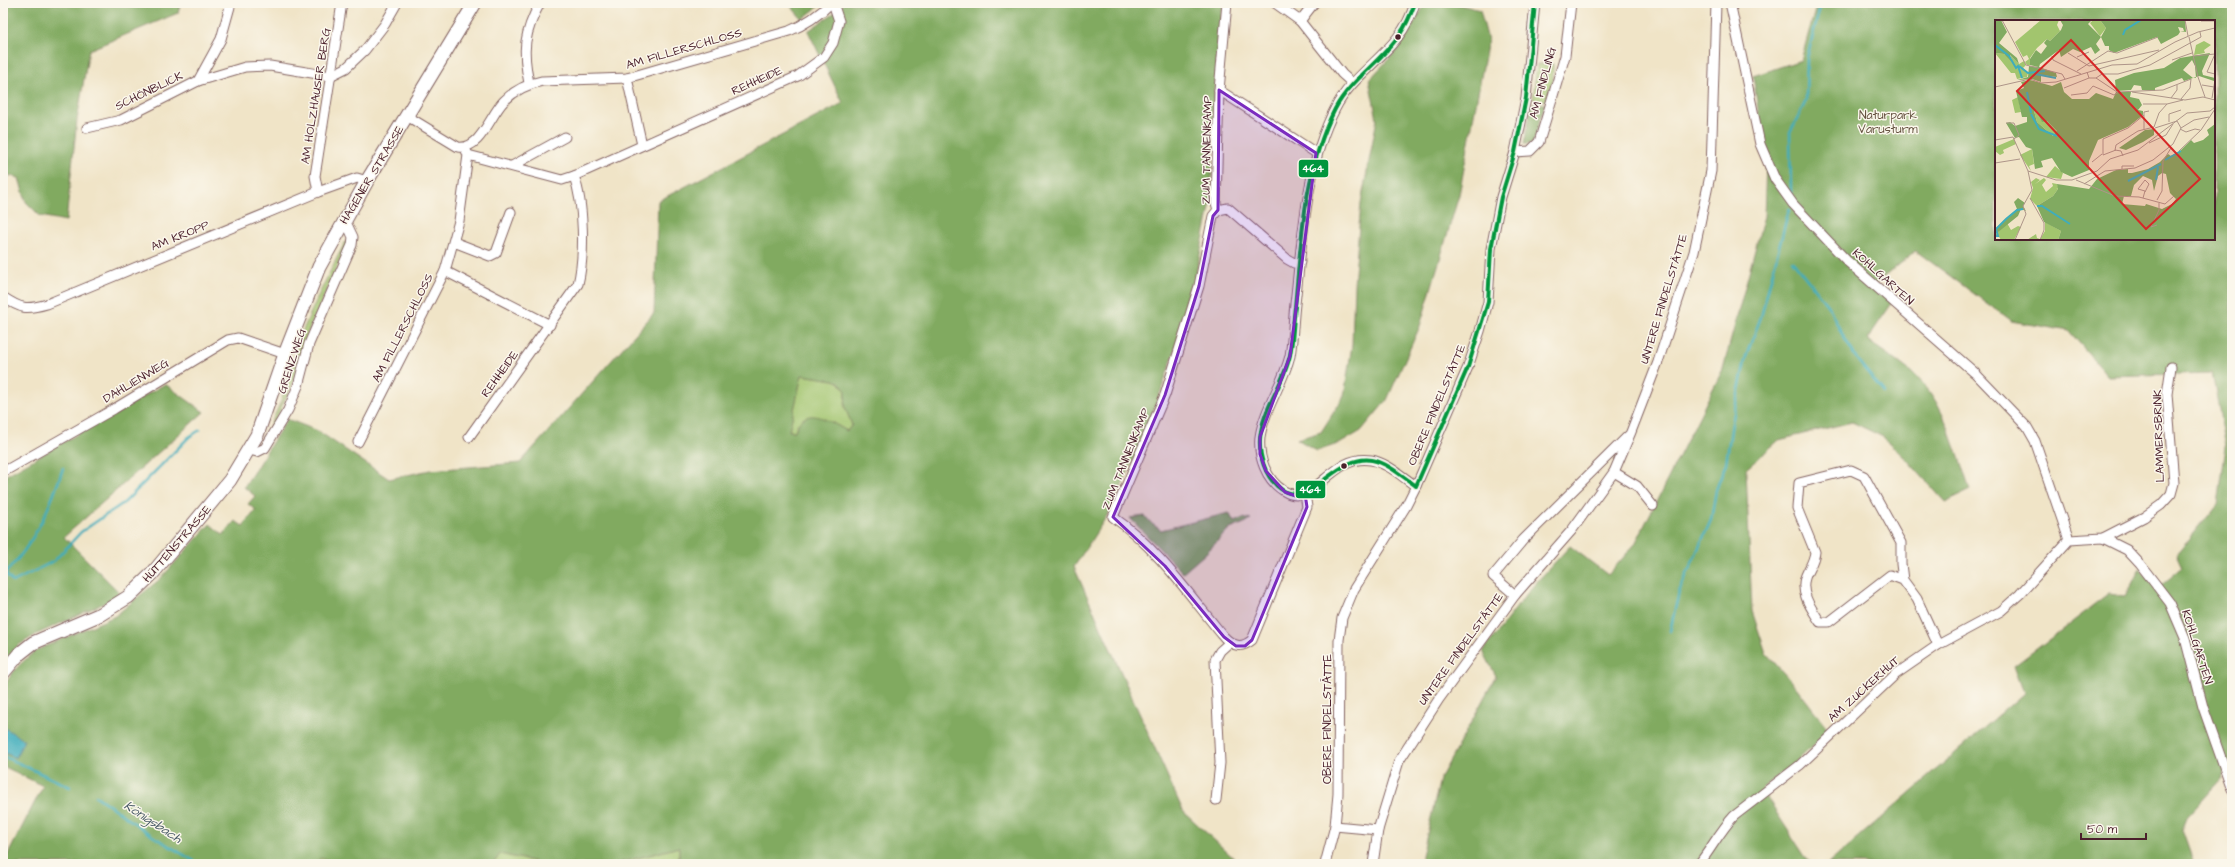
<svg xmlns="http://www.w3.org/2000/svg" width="2235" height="867" font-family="'Architects Daughter',sans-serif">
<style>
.green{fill:#a2c56e;stroke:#76724c}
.forest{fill:#81aa61;stroke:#666446;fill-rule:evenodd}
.water{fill:#3fadbc;stroke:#446674}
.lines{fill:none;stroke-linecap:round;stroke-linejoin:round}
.stream{stroke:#3fadbc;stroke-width:2.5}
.minor-casing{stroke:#846462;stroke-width:11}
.secondary-casing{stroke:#846462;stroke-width:15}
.minor{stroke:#fff;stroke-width:9}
.secondary{stroke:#fff;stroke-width:13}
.bus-1-casing{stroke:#fbf7ec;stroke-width:7}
.bus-1{stroke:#00963e;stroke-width:4}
.marked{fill:#7b2cbf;fill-opacity:0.2;stroke:#7b2cbf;stroke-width:3;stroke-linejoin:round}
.bus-dot{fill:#4a1f2b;stroke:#fbf7ec;stroke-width:1.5}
.labels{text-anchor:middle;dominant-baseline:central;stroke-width:3;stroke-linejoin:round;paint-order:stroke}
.street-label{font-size:12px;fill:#4a1f2b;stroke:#fbf7ec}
.park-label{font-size:12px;fill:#64513f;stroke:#fbf7ec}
.water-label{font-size:13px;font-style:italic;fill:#465865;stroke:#fbf7ec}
.inset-river{fill:none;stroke:#3fadbc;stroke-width:2}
.inset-road{fill:none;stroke:#ae9589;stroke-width:1}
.view{fill:#d62828;fill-opacity:0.15;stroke:#d62828;stroke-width:2}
.inset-edge{fill:none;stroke:#4a1f2b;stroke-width:2}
.line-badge{stroke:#fbf7ec;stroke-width:1.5}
.badge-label{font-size:11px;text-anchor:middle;font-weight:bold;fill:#fff}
</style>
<rect width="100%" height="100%" fill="#fbf7ec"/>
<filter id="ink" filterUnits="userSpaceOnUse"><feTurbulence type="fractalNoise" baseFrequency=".025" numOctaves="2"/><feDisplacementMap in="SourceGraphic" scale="8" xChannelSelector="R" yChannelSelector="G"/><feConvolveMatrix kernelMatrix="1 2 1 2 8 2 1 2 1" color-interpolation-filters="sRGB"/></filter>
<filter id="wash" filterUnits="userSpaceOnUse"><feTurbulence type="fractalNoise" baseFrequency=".012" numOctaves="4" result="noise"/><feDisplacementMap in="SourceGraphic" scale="16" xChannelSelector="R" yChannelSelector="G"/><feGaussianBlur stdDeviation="0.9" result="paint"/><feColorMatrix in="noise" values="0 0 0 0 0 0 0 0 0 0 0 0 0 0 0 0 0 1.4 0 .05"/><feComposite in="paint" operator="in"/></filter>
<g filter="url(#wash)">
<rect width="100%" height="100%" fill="#f0e4c7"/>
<g class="green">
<path d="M1537,64H1553V81L1546,101L1533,99Z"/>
<path d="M345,242L348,243L307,334L292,385L267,438L264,439L281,401L302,332L319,294Z"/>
<path d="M802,375L834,380L839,382L846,391L845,407L852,425L847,431L833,423L797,424L795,431H789Z"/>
<path d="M679,847V864H616Z"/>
<path d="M500,854L546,864H493Z"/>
<path d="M320,858L344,864H318Z"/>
</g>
<g class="forest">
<path d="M3,3H181L178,13L89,50L77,120L66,221L40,216L26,202L19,178L3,174Z"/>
<path d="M788,3H823L802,19Z"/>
<path d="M844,3H1223L1215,86L1211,203L1195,278L1175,351L1148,427L1112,508L1074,567L1183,811L1240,864H679V847L615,864H546L500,854L493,864H344L320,858L318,864H3L43,786L3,766C3,752 0,697 4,688C10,672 24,660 37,650L115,616L160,579L210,524L223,535L235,521L243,526L256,510L248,504L255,496L244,487L287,419L318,431L389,479L430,470L520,463L654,313L658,201L843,103L808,31L841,8ZM802,375L834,380L839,382L846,391L845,407L852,425L847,431C830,422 805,402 795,431H789Z"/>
<path d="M1426,3H1453L1480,10L1488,40L1459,195L1420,326L1387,400L1361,431L1341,443L1317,451L1297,439L1321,432L1344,396L1352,345L1354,285L1361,203L1377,119L1369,80L1400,47Z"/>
<path d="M1817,3H2232V765L2225,768L2222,779L2187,817L2182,830L2194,864H1828L2024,693L2014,666L2109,594L2126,596L2140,568L2158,588L2183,567L2177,554L2218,504L2226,446L2212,373L2108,376L2069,331L2011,321L1916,251L1875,284L1892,303L1867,340C1887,355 1914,370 1929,391C1948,417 1959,459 1970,490L1945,502L1908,461L1883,437L1852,422L1779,440L1746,469L1752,611L1766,653L1796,687L1829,730L1793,765L1761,789L1810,864H1420L1440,779L1496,676L1483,651L1532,587L1570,546L1608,575L1635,544L1723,369L1764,216L1766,163L1753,76L1801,60ZM1996,21H2214V239H1996Z"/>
<path d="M1532,103L1545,104L1533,144H1524Z"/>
<path d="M165,384L204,412L64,537L122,595L37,634L19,645L3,663V477Z"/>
<path d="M1229,513L1234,522L1243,518L1251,520L1228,530L1206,553L1183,573L1130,518L1145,516L1152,524L1161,530Z"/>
</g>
<path class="water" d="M3,727L24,740L16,758L3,752Z"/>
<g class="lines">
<g class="stream">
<path d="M1791,193L1790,132L1806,101L1807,58L1821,3"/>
<path d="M1792,260L1830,309L1841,332L1858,361L1884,392"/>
<path d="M5,573L13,582L54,561L81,532L125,502L189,437L200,430"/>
<path d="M3,575C33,547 51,506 63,468"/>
<path d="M1670,631L1679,592L1711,520L1716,490L1726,463L1732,423L1746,356L1761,317L1789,209"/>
<path d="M3,756L70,787"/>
<path d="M96,796L151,835L199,864"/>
</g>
</g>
</g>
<g filter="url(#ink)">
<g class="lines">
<defs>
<g id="minor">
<path d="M1275,3L1300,21L1342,74L1352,83"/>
<path d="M1415,3C1401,53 1356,67 1335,109C1306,164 1302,243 1295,304C1293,321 1293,339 1290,356C1283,384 1264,409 1260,437C1258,457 1266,480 1284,491C1314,510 1331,453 1371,460C1388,463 1402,477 1416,486"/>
<path d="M1729,3L1731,7L1760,144L1775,179L1793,204L1847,261L1975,373L2027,427L2035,441L2069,540"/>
<path d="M1300,21L1314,3"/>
<path d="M627,78L642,145"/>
<path d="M198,81L221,39L231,3"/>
<path d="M529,83C522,50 524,33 540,3"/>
<path d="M1219,90L1316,153"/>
<path d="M407,116L458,147C481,150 490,115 504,101C515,90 527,84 542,81L627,78L789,31C806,24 818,16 831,3"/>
<path d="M87,128L121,120L198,81L245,67L270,66L330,76L346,68L365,50L385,24L397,3"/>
<path d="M1515,152L1530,151L1539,142L1565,56L1571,3"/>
<path d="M468,155L562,180L574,176"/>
<path d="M512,166L565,137"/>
<path d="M318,192L315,176L342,3"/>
<path d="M1218,210L1216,203L1219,90L1227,3"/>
<path d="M454,242L490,256L496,253L511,212"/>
<path d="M1300,262L1294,263L1287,259L1228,208L1218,210L1213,216L1199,286L1165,395L1113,517C1157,547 1190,596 1224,637C1233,646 1241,649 1252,640L1307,507L1305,494"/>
<path d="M445,271L550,325"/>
<path d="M3,297C21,309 26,310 47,304L318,192L357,178L367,181"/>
<path d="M469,437L578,284C585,255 584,204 574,176L798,76L824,57L833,43L839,21L833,3"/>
<path d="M358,442L445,271L459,221L468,155L465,148"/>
<path d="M250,450L257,452L265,448L288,410L298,386L309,344L352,245L353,237L345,220"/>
<path d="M3,472L114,409L228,340L238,338L285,354"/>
<path d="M1614,472L1637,486L1653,506"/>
<path d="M2103,538L2127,550L2140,564L2170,603L2185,638L2203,707L2232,789"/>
<path d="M1903,580L1901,564V543L1864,476L1851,470L1799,483L1797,508L1815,552C1814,562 1808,569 1805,578C1800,594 1812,609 1820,622H1829L1890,575L1903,580L1917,599L1938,645"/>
<path d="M1515,595L1493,576L1523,540L1628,436"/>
<path d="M1216,800L1220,763L1215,660L1220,651L1230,642"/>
<path d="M1335,826L1378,830"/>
<path d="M1325,864L1335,826L1338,794L1339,640L1342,618L1354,589L1406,506L1416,486L1468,367L1480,331L1488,302L1491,249L1501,197L1515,152L1526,98L1535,3"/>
<path d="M1373,864L1378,830L1399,761L1439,699L1515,595L1572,530L1614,472L1631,432L1658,362L1694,252L1711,171L1716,3"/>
<path d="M1699,864C1711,849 1720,831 1734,816L1800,765L1896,674L1938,645L2001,611L2020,594L2069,540L2103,538L2144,517L2161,505L2171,494L2174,483L2167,394L2171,367"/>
</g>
<path id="secondary" d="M3,673L19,654L33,643L101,614L128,597L152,574L230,480L257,435L285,354L319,267L367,181L475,3"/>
</defs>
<use href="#minor" class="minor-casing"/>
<use href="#secondary" class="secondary-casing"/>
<use href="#minor" class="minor"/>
<use href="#secondary" class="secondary"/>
<defs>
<path id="bus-1" d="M1415,3C1411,14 1407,24 1400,34C1381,62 1351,79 1335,109C1304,169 1301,242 1295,307C1293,323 1293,340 1290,355C1284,384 1262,409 1260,439C1259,456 1265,475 1277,486C1309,515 1333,454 1372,460C1388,463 1403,477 1416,486L1468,367L1488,302L1491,249L1501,197L1515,152L1526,98L1535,3"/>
</defs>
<use href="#bus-1" class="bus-1-casing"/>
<use href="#bus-1" class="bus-1"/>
</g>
</g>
<path class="marked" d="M1219,90L1316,153L1290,356L1260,437V454L1266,471L1285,492L1296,496L1305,494L1307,507L1252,640L1245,646H1236L1224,637L1165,566L1113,517L1165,395L1199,286L1213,216L1218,210Z"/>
<g class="bus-dot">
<circle cx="1398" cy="37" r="3.5"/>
<circle cx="1344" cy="466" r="3.5"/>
</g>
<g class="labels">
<g class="street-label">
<text transform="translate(684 49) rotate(-16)">AM FILLERSCHLOSS</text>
<text transform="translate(757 81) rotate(-24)">REHHEIDE</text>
<text transform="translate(1543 83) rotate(-75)">AM FINDLING</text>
<text transform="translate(149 91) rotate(-26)">SCHÖNBLICK</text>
<text transform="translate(316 96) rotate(-81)">AM HOLZHAUSER BERG</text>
<text transform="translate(1207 150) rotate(-89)">ZUM TANNENKAMP</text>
<text transform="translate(372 175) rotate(-59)">HAGENER STRASSE</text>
<text transform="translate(180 236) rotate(-22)">AM KROPP</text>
<text transform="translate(1883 277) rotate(42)">KOHLGARTEN</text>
<text transform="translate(1664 299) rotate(-73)">UNTERE FINDELSTÄTTE</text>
<text transform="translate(403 328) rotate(-63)">AM FILLERSCHLOSS</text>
<text transform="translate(292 361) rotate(-72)">GRENZWEG</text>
<text transform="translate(500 374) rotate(-54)">REHHEIDE</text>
<text transform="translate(136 381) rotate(-31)">DAHLIENWEG</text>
<text transform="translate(1437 405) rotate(-67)">OBERE FINDELSTÄTTE</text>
<text transform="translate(2159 436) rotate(-92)">LAMMERSBRINK</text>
<text transform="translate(1126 459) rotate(-68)">ZUM TANNENKAMP</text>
<text transform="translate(177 544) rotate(-49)">HÜTTENSTRASSE</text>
<text transform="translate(2197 647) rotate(72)">KOHLGARTEN</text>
<text transform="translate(1461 649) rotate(-54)">UNTERE FINDELSTÄTTE</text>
<text transform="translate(1864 689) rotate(-42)">AM ZUCKERHUT</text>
<text transform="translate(1327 719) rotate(-90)">OBERE FINDELSTÄTTE</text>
</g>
<g class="park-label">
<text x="1888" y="115">Naturpark<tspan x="1888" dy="14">Varusturm</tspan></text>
</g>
<g class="water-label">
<text transform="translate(153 822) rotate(33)">Königsbach</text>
</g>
</g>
<g transform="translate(1995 20)">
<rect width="220" height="220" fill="#f0e4c7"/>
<path d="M46,0H64L62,5L65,11L55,21L52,19L42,28L35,38V45H32L30,42L34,39L32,35L28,37L20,22ZM98,0H105L111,8L105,16L95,3ZM209,21L216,25L209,30L210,33L199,35L201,25ZM0,33L9,34L17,40L15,35L24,44L29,41L31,45L28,48L33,53L32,57L22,59L20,53H16ZM23,77L26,92L20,93L17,80ZM41,90L47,101H52L63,112L58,116L42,102L39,91ZM19,119L21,124L8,130L9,133L5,135L0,131V127ZM37,129L39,144L34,146L36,151L25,135ZM60,146L68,153L66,159L51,157ZM41,158L45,160L40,164L49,158L51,160L47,165L51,172L58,166L57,163L62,164L64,169L61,168L63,169L58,176L42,186L35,179L38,168L36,162ZM50,202L66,211L63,220H32L41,214L42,218L45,219L50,211ZM12,203L16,210L23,206L26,207L19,220H6L3,215H0Z" fill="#a2c56e"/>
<path d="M0,0H6L12,12L4,23L22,38L24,44L15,35L16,41L9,34L0,33ZM65,0H97L93,4L106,17L111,8L105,0H190L191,12L185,11H189L188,8L183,7L185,12L183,15L166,24L162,17L119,33L114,30V26H110L106,17L101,24L105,30L100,34L96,27L85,32L78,29L66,37L64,30L45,44L44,47L61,53L62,57L46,55V62L37,59L22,60L33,57L34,46L44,47L35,45V39L41,30L46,34L52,26L49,23L52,19L55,21L66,10L68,5ZM215,33L207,51L208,55L220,58L219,61L204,56L189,61L187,58L160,68V71L147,70L146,66L139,65L136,70L121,71L120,60L139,53L169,48L185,38ZM197,40L200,46L201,58H198L188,50ZM35,60L57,66L66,62L69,72L77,79H94L101,73L118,79L121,72H136L135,77L144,79L147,85L143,90L148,91V95L133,107L103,120L94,141V150L77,157L66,152L57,138L46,141L48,147L40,149L37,129L31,127L24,117L20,118L11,103L15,102L20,106L32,102V97H27L21,71L29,68L26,62ZM41,90L47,102L52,101L62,111L58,116L42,102L39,91ZM220,104V220H63L66,211L49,202L42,186L58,176L63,169L62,164L94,169L102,159L121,150L133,149V153H137L153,149L165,142L173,134L176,136L185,131L196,120L199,123L208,120L214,115L212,110ZM167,153L171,154L175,173L181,179L177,184L167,189L151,184L150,186L127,184L129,176H136L139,165L148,156L157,160L159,171L163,156ZM159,109V115L148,122L131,130L124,128L150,110ZM23,178L30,183L28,186L31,191L26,189L23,196L2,213L0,209L22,189L19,182Z" fill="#81aa61" fill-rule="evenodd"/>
<path class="inset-river" d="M128,15L130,10L146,0M0,25L14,36L21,48L23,46L27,58M24,46L33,53L50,51M40,54L61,58M32,72L36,93M36,94L44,109L62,116M170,140L186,131M161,160L163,147M133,161L166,144M42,186H47L75,204M0,216H3L1,209L11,199L22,190L28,189"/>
<path class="inset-road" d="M7,0L31,45L67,54L70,59M190,0L193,16M206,1H220M194,17L203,57L210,77M73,33L94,46L164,30M220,34L212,52L220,54M57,36L58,40L86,54M199,36L220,34M82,37L94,32M177,40L197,33M82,51L113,31L122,33L163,17M92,52L94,58H101L122,72L168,70L196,59L195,68L186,79M101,58L107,54H123L155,45L206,17L205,12M207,65L219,67M0,67L35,59L46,63L61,62L117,45L142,44L180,22L203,12L220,8M69,68L94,58M137,72L190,80L208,77L220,80M76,75L92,73L98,66L119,75L124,72M176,78L182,70V65M217,78L220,60M148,84H172L188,80M174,102V94L186,90M11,103H19L24,115L19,119M160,108L182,101L186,108M149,109V92L154,91M185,109L191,112L200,109L205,110M0,120L18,117L33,151L61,160H77L102,151L115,139L143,130L192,93L215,91L220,87M154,123L171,115L178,104M121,130L108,135V119L133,108L149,95M184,131L206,110L220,89M128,136L126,131L120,130L121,125L143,111L159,107L164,93L172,84M97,142L107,134M0,143L25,139M127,149V146H139M81,160L120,176L144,177L170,184L179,176M89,164L110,151L140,148L158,140L178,124L186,108L199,100L214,97M35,178L49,203V210L45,220M148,178L150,171L143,169L150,160L154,164L150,172M162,180L167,171L168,141L176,128M162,205L156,207L164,190V183M20,220L31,194L28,186L37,170L33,151"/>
<path class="view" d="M76,20L205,159L151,209L22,71Z"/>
<rect width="220" height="220" class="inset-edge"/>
</g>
<g class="line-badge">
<rect x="1298" y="159" width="31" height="19" rx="4" fill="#00963e"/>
<rect x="1295" y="480" width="31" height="19" rx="4" fill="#00963e"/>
</g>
<g class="badge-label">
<text x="1313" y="172">464</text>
<text x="1310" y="493">464</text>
</g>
<rect width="2235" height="867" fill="none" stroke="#fbf7ec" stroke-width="16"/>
<path d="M2081 833v6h65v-6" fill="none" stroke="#4a1f2b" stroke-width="2"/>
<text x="2087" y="833" font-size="12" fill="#4a1f2b" stroke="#fbf7ec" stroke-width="3" paint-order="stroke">50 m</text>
</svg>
